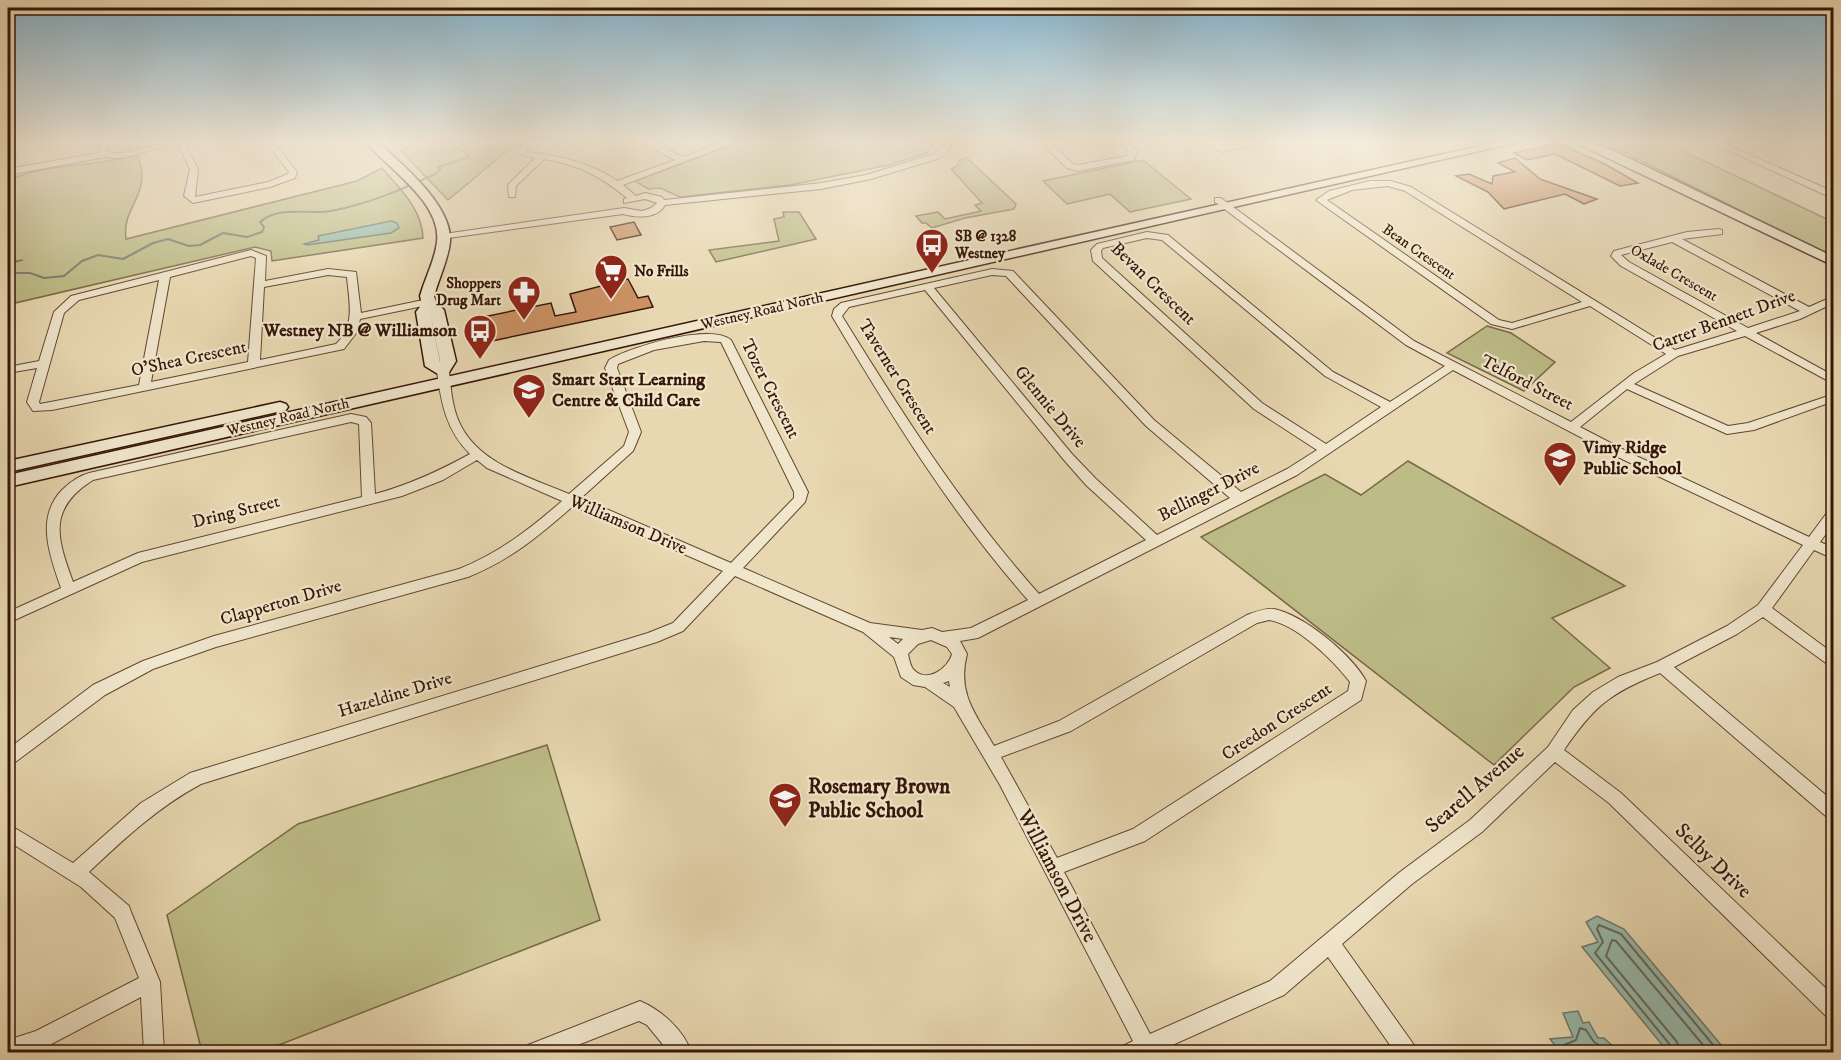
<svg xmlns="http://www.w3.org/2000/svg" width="1841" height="1060" font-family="'IM FELL DW Pica',serif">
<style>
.green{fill:#bdbc87;stroke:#796848;stroke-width:1.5}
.water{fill:#97baac;stroke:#70786a;stroke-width:1.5}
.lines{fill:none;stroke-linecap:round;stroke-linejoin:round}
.shore{stroke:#66685a;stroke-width:2}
.stream{stroke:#70786a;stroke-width:2}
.building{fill:#cc9265;stroke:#351508;stroke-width:1.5}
.street-casing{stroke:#624632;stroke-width:2}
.secondary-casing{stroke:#351508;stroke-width:3}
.street{fill:#f0e6cc;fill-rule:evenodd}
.secondary{fill:#f0e6cc;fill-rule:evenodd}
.labels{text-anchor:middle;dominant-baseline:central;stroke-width:4.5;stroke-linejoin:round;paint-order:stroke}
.far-poi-label{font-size:15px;font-weight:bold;fill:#351508;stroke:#f0e6cc;text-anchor:start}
.far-street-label{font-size:15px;fill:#351508;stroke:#f0e6cc}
.street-label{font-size:18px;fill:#351508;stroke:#f0e6cc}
.poi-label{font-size:18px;font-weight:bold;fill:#351508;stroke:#f0e6cc;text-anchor:start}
.near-poi-label{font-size:21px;font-weight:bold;fill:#351508;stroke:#f0e6cc;text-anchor:start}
.near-street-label{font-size:21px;fill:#351508;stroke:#f0e6cc}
</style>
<rect width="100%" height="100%" fill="#e8d8b1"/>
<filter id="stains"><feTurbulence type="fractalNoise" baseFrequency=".00333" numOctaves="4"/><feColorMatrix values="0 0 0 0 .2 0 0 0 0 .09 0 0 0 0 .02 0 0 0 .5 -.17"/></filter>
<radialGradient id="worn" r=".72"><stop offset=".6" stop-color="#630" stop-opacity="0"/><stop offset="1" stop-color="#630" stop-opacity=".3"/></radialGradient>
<g class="green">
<path d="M418,141H519L448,200L401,151Z"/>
<path d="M742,141H934L927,153L889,165L790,185L680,197L660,188L648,189L635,181Z"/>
<path d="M1602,141H1662L1833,222V257Z"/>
<path d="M137,155C154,195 121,205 126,239L357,181L382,168C400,189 422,209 423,238L272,261L271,251L255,247L11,304L8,314V264L23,260L8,262V180C49,163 95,167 137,155Z"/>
<path d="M967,158L1016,204L1014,209L965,218L932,228L926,223H922L916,216L938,212L945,219L981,211L975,205L982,203L951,169L957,166L959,160Z"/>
<path d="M1143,160L1191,199L1130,212L1110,194L1067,204L1043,181Z"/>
<path d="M783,212H799L816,239L716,262L709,250L779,241L774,219L784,217Z"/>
<path d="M1487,326L1511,333L1555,362L1524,391L1447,353Z"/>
<path d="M1408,461L1625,586L1552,618L1610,668L1574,687L1494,765L1201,537L1325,474L1361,495Z"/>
<path d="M547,745L600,920L261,1052H202L167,915L298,824Z"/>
</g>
<g class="water">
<path d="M391,221L397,223L399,228L391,233L307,245L304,244L319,240L318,236Z"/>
<path d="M1597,916L1624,929L1727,1052H1668L1582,947L1598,942L1586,922Z"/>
<path d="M1578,1011L1583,1023L1589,1022L1598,1038H1604L1619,1052H1560L1550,1039L1573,1037L1563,1013Z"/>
</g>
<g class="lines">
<g class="shore">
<path d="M1565,1052L1564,1045L1576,1040L1580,1028L1586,1030L1594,1042L1611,1052"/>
<path d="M1672,1052L1671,1046L1595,953L1603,942L1597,929L1599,925L1621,934L1719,1052"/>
<path d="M1680,1052L1677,1042L1606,956L1612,940L1616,941L1709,1052"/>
</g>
<path class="stream" d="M8,273H30L44,278L64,276L82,261L98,255L123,259L153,243L168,239L189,246L200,245L223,233L247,237L262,232L264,227L260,222C280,205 307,215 331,211C368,204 401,190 435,174L441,169L438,167L469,157L466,152L454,149L470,143L501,141"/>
</g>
<g class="building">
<path d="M1557,143L1605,164L1638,183L1620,186L1555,154L1527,160L1514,153Z"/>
<path d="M1515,158L1540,179L1597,199L1584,204L1565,194L1504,209L1488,192L1456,176L1469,174L1492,184L1493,176L1515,172L1498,163Z"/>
<path d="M634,222L641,235L617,240L610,227Z"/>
<path d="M628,279L638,298L648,296L653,307L487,342L483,317L551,303L555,316L576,312L570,294Z"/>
</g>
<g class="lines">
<defs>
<g id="street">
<path d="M100,141H108L106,151C124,160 160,138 185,143L198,169L195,197L268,182L288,174L289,172L265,141H273L297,172L295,178L270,187L193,203L184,196L190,169L179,147C154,143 131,163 105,157L8,175L9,152L8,147L18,151L13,168L99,153Z"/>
<path d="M526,141H535L526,150L527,152C560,156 590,162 617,181L675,160L640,141H650L683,157L726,141H738L623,185L636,196L645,193L662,197L664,200L821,183L866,175L931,155L940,150L945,141H953L946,154L937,159L871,179L821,189L665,205C657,219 637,218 623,214L441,239L439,237L444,234L624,208L642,211L651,208L657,203L645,199L624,203V199L627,198C602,177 577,164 544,159L516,186L515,197H509L508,185L535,158L520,154L518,149Z"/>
<path d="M1039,141H1048L1073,164L1078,165L1127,156L1129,151L1119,141H1128L1137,151L1134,160L1078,171L1067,168Z"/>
<path d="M1201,141H1212L1223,146L1250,141H1267L1222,152Z"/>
<path d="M1708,141H1719L1834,192V199Z"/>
<path d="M1804,141H1815L1834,150V155Z"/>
<path d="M1370,181H1391L1411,187L1675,350L1737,331L1621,266L1611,256L1614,251L1687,232L1719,229L1722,230V234L1682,239L1809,307L1834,296V303L1800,319L1756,333L1834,376V384L1745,336L1678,356L1634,384L1728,426L1748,423L1834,394V401L1754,430L1727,434L1627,389L1580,427L1630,453L1809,537L1829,510L1834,509V523L1820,542L1834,548V559L1814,550L1772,608L1834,654V669L1763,617L1737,634L1674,667L1834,802V821L1828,818L1660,673C1610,693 1594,706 1564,750L1621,793L1834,996V1020L1827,1017L1609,803L1555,762L1482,832L1412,884L1342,944L1414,1045L1417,1052H1395L1328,957L1284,995L1159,1051V1052H1122L1125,1045L1133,1041L1000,785L954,707L925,687L913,685L901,677L894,657L863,632L735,576L683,631L657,642L201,784C158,807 124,839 89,872L129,906L131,912L160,982L164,1052H144L141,997L40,1050L32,1052H8V1040L36,1031L139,978L115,918L81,887L8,841V824L73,863L141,803L190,773L648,633L673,623L723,571L573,506C539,536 510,560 468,577L216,647L153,669L105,695L14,763L8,765V749L93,685L143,661L214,636L459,569C499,553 530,529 562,501L487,468L477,460L443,480L402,496L142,562L8,623V612L61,588C50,556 35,518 62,490C69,483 79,476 89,473L351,414L366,417L371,423L375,494C409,485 439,471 470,454C446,430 441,403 437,371L443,368L449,371C451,389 452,409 461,426C481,465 532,478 569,494L624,446L629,432L605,368L609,360C630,347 710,323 731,340L808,492L805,502L743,568L870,623L922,630L932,628L942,632L971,628L1028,600C951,513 891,415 832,316L834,309L841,303L992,269L1013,271L1154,420L1241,492L1287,469L1317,450L1254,409L1093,261L1091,250L1097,244L1147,232L1168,235L1333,372L1390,402L1445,366L1406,345L1215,202V198H1221L1414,341L1571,422L1634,373L1666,354L1590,306L1512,329L1491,324L1316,200L1329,191ZM1388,186L1405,191L1582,302L1512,323L1499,320L1327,200L1352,190ZM1147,238L1162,240L1325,376L1381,407L1326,444L1262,403L1102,258L1101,251L1103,248ZM1672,242L1800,311L1748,328L1629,262L1621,255ZM992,275L1006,276L1146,426L1230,498L1157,535L1096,479L1072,454L934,288ZM925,290L1064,460L1086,485L1146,540L1039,594C963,509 902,413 842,316L849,307ZM704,341L721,342L794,492V498L731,563L581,498L633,451L641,432L617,368L618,364L654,350ZM1453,370L1622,459L1803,545L1758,605L1727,626L1657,662L1618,677L1593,692L1573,710L1548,747L1470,820L1400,872L1270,981L1150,1034L1064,872L1145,841L1361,700L1366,681C1352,655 1304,615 1274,609C1265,608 1255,612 1247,615L1059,721L994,746C975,713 957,693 967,654L960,641L978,638L1297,475ZM351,422L359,424L362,497L138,553L73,582C57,538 47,509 93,480ZM1269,620C1297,624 1334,661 1350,682L1348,691L1133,829L1057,858L1001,757L1071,731L1257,623ZM889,637L903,639L898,644ZM931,640L947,647L952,654C948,669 926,684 913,669C910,665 909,658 908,654L918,644ZM949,681L950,687L943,683Z"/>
<path d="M251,250L266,256L265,281L328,269L356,272L361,313L428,299L433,302L428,305L360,319L357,332L344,349L52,410L33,411L27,402L37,368L8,373V367L39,361L54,312L71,296ZM251,256L256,258L248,362L151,382L170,277ZM328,275L347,277C349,301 356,326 336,344L260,360L264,287ZM159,280L139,385L40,404L39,402L64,313L79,300Z"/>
<path d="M640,1001C661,1010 684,1030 691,1052H669L647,1025L639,1021L560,1052H525L528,1045Z"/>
</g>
<g id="secondary">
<path d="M365,141H377C401,164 453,205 450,242C448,260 439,278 434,296L436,302L444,310L456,361L448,374H438L425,366L416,312L422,304L420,296C425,278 435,260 437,242C442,202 387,168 365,141ZM430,312L440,361V362Z"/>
<path d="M1502,141H1523L8,487V475Z"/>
<path d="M1572,141H1588L1614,151L1834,257V266Z"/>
<path d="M280,402L286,404L288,407L286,410L8,472V461Z"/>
</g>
</defs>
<use href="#street" class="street-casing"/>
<use href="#secondary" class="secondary-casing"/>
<use href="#street" class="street"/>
<use href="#secondary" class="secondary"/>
</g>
<linearGradient id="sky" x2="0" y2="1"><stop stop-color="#87b6d0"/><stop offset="0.49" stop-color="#f5eddc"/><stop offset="1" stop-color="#f5eddc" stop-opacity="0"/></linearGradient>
<rect width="1841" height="289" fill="url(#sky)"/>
<defs>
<symbol id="bus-pin" viewBox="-11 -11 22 30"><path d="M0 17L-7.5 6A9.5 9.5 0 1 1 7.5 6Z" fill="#8f2418" stroke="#f0e6cc"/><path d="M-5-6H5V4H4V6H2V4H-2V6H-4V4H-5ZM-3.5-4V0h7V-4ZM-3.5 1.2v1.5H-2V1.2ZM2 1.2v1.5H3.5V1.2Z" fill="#fff"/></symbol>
<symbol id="supermarket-pin" viewBox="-11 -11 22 30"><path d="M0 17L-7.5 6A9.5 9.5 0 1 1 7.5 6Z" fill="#8f2418" stroke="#f0e6cc"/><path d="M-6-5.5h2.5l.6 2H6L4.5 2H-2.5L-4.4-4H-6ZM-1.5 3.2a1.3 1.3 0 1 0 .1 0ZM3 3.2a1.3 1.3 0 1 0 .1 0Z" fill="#fff"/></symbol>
<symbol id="pharmacy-pin" viewBox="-11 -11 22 30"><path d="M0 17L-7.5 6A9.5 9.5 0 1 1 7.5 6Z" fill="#8f2418" stroke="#f0e6cc"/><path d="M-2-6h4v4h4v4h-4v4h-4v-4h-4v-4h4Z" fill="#fff"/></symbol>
<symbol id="school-pin" viewBox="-11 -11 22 30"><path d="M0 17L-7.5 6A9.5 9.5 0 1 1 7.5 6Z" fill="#8f2418" stroke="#f0e6cc"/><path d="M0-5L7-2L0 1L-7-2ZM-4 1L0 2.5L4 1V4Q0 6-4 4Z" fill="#fff"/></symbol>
</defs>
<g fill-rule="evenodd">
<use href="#bus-pin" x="913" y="226" width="38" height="52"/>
<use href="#supermarket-pin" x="592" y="252" width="38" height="52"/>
<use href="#pharmacy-pin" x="505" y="273" width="38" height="52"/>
<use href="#bus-pin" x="461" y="312" width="38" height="52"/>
<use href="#school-pin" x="510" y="371" width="38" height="52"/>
<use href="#school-pin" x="1541" y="439" width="38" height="52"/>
<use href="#school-pin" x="766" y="780" width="38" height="52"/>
</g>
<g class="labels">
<g class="far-poi-label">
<text x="955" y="236">SB @ 1328<tspan x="955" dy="17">Westney</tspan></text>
<text x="634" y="271">No Frills</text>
<text x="501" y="283" text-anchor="end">Shoppers<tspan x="501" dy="17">Drug Mart</tspan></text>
</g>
<g class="far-street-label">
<text transform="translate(1419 252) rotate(35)">Bean Crescent</text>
<text transform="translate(1674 273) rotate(30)">Oxlade Crescent</text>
<text transform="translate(762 311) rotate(-13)">Westney Road North</text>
<text transform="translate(288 417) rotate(-13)">Westney Road North</text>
</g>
<g class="street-label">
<text transform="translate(1153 284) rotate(44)">Bevan Crescent</text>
<text transform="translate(1724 321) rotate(-20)">Carter Bennett Drive</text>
<text transform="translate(189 359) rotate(-12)">O'Shea Crescent</text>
<text transform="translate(897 377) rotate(58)">Taverner Crescent</text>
<text transform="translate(1527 383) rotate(27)">Telford Street</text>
<text transform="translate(770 389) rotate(63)">Tozer Crescent</text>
<text transform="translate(1050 407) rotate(50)">Glennie Drive</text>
<text transform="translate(1209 492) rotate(-27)">Bellinger Drive</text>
<text transform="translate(236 512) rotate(-14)">Dring Street</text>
<text transform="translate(628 525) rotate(23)">Williamson Drive</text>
<text transform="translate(281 603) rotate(-16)">Clapperton Drive</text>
<text transform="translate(395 695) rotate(-17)">Hazeldine Drive</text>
<text transform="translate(1277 722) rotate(-33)">Creedon Crescent</text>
</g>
<g class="poi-label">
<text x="457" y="331" text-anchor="end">Westney NB @ Williamson</text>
<text x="552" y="380">Smart Start Learning<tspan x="552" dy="21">Centre &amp; Child Care</tspan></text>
<text x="1583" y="448">Vimy Ridge<tspan x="1583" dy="21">Public School</tspan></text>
</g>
<g class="near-poi-label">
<text x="808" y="787">Rosemary Brown<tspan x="808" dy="24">Public School</tspan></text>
</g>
<g class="near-street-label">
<text transform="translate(1475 789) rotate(-41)">Searell Avenue</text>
<text transform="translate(1713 861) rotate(44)">Selby Drive</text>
<text transform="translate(1057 876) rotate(62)">Williamson Drive</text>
</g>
</g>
<rect width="1841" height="1060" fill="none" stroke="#e8d8b1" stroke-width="30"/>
<rect x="9" y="9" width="1823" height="1042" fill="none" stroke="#351508" stroke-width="3"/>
<rect x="15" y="15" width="1811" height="1030" fill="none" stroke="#351508" stroke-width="1.5"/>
<rect width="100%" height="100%" filter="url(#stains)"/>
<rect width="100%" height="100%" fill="url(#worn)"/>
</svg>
